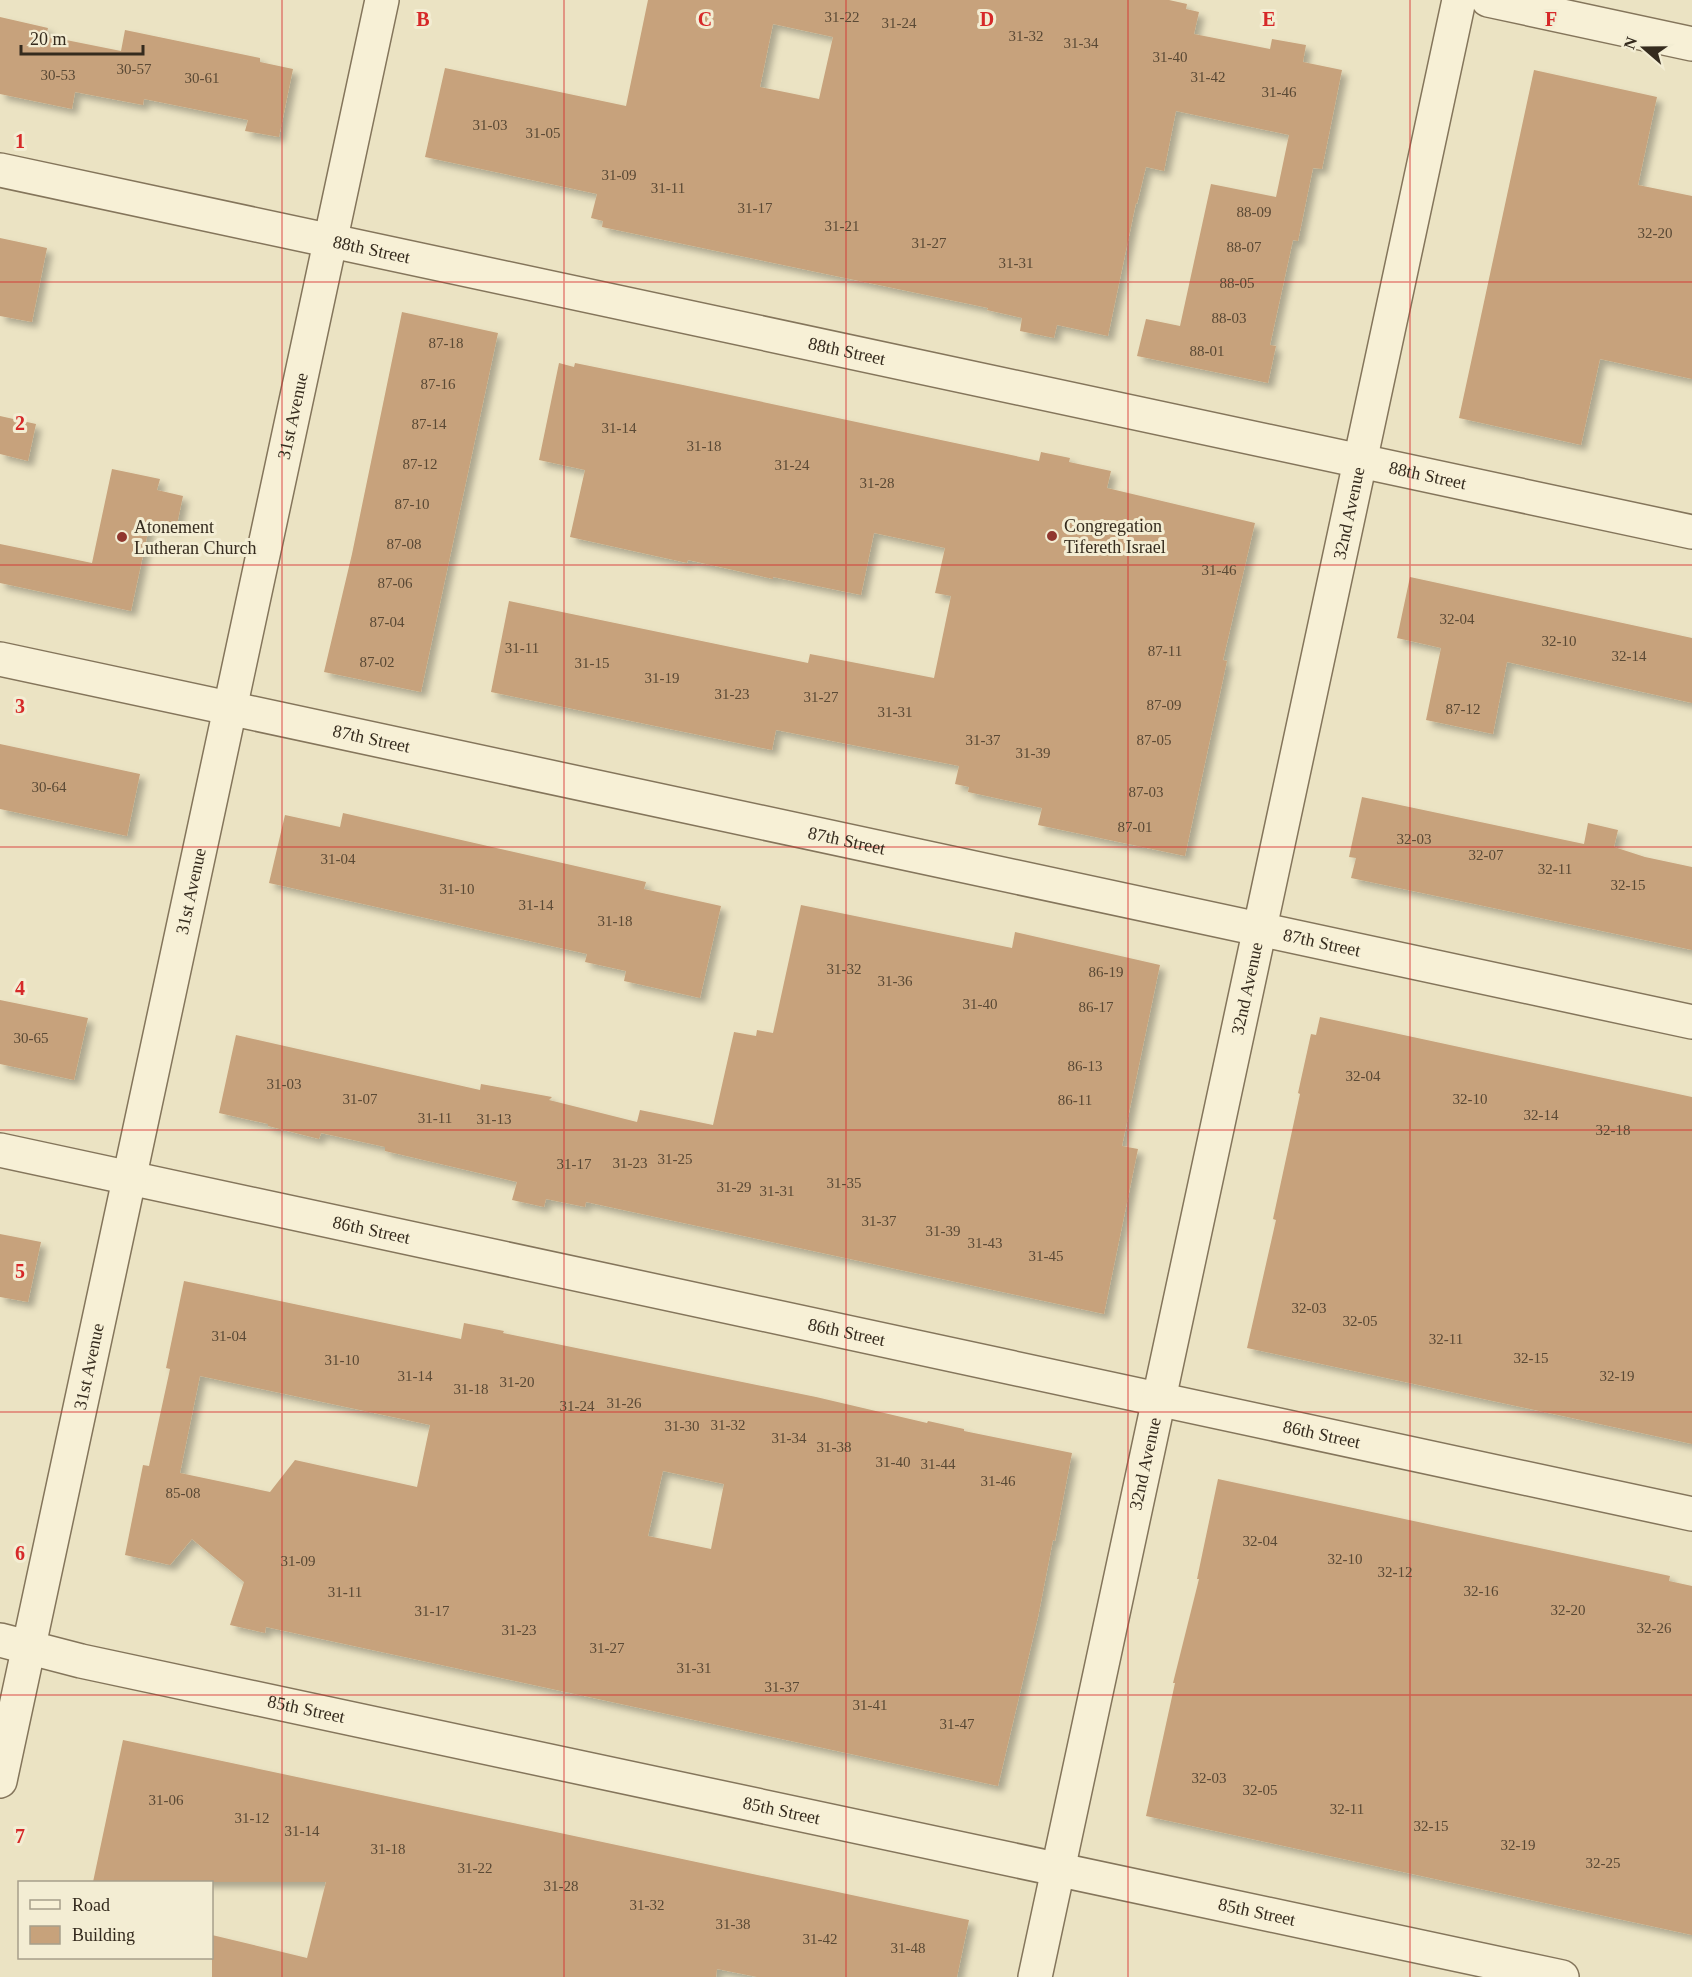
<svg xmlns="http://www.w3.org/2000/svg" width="1692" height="1977" font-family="Georgia,serif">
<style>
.building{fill:#c7a27b;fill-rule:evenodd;filter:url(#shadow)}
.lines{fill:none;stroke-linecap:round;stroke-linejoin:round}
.street-casing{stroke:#84755b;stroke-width:36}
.street{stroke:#f7f0d6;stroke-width:33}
.grid{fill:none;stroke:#d62828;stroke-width:1.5;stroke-opacity:0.55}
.poi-dot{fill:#90372f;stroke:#f3edd3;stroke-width:2}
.labels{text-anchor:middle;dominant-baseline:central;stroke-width:6;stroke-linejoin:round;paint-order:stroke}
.number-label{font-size:15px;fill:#5a4935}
.street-label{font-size:18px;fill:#352b1e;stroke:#f3edd3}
.poi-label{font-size:18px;fill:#352b1e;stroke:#f3edd3;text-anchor:start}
.grid-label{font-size:20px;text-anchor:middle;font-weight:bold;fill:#d62828;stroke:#f3edd3;stroke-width:6;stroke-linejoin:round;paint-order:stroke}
</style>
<defs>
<filter id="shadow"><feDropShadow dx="5.5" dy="5.5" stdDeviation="3" flood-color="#0004"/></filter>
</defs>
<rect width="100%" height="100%" fill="#ebe3c3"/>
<g class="building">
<path d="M648,0H1169L1187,4L1186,9L1199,12L1194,34L1270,49L1272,39L1306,45L1303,62L1342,70L1322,169L1313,168L1298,241L1293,240L1270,345L1276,346L1268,383L1137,356L1146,319L1180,326L1211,184L1276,197L1289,135L1176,111L1164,171L1146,167L1137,204L1136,203L1108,336L1057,325L1054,338L1020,331L1022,318L987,310L988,308L602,227L603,221L591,218L597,194L425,157L445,68L626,106ZM773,24L833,37L819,99L760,87Z"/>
<path d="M0,17L48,28L46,36L121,51L125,30L260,58V62L293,69L279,137L245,131L248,120L144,99L143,105L75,92L72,109L0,94Z"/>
<path d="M1534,70L1657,97L1638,185L1692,196V379L1600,359L1581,445L1459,418Z"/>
<path d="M0,238L47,248L32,322L0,316Z"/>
<path d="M402,312L498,333L421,692L324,672L352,554Z"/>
<path d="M559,363L574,367L575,363L683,385L1039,461L1041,452L1070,458L1069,462L1111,471L1107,488L1255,523L1223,660L1227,661L1185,856L1038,825L1042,808L968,792L969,787L955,784L959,766L776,730L772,750L491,692L509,601L808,663L810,654L934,678L951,596L935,593L945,548L874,533L861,595L773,577V579L688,560L687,563L570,537L585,470L539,460Z"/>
<path d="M0,416L36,424L28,461L0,454Z"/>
<path d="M112,469L160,479L157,490L183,496L176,529L150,523L131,611L0,583V544L92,563Z"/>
<path d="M1410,577L1692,638V703L1507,662L1493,734L1426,720L1441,648L1397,638Z"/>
<path d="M0,744L140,774L127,836L0,809Z"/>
<path d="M1362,797L1584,844L1588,823L1618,830L1614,847L1645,857L1692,867V950L1351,878L1356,858L1349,857Z"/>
<path d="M343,813L646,882L644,889L721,906L700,998L624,981L626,971L585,962L587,954L269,883L285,815L340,827Z"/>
<path d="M801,905L1012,948L1015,932L1160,965L1122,1146L1138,1149L1104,1314L586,1202L585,1207L546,1199L544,1207L512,1200L517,1182L385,1151V1147L321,1133L319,1139L268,1126V1124L219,1113L236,1035L480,1090L481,1084L552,1097L549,1100L637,1122L640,1110L713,1125L734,1032L756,1036L757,1030L773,1033Z"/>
<path d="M0,1000L88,1018L74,1080L0,1064Z"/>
<path d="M1320,1017L1692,1097V1444L1247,1348L1276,1220L1273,1219L1300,1094L1298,1093L1311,1034L1316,1035Z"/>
<path d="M0,1234L41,1242L28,1302L0,1297Z"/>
<path d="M184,1281L461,1339L464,1323L504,1331L503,1333L816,1397L927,1423L928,1421L964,1429V1431L1072,1453L1055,1541L1053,1540L1038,1617L998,1786L266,1627L265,1633L230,1625L244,1582L192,1539L170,1565L125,1555L143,1465L149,1466L170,1369L166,1368ZM200,1376L430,1425L417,1487L295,1460L270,1492L180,1473ZM663,1471L724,1484L711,1549L648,1536Z"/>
<path d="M1218,1479L1670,1576L1669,1581L1692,1586V1935L1146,1816L1175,1683H1173L1199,1579H1197Z"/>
<path d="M123,1740L969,1920L957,1977H757L717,1969L716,1977H212V1935L307,1958L326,1882H93Z"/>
</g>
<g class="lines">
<defs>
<g id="street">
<path d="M1488,0L1692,44"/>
<path id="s1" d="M0,170L1692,532"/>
<path id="s2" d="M0,659L1692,1022"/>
<path id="s3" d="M0,1150L1692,1514"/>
<path id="s4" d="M0,1640L81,1661L1562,1977"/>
<path id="s5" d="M0,1781L382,0"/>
<path id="s6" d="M1035,1977L1459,0"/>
</g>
</defs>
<use href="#street" class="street-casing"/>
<use href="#street" class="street"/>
</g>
<path class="grid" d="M282,0V1977M564,0V1977M846,0V1977M1128,0V1977M1410,0V1977M0,282H1692M0,565H1692M0,847H1692M0,1130H1692M0,1412H1692M0,1695H1692"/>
<g class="poi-dot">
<circle cx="1052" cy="536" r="6"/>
<circle cx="122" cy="537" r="6"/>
</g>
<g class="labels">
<g class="number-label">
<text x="842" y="17">31-22</text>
<text x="899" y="23">31-24</text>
<text x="1026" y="36">31-32</text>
<text x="1081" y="43">31-34</text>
<text x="1170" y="57">31-40</text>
<text x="134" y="69">30-57</text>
<text x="58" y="75">30-53</text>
<text x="1208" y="77">31-42</text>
<text x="202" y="78">30-61</text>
<text x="1279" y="92">31-46</text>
<text x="490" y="125">31-03</text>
<text x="543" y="133">31-05</text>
<text x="619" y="175">31-09</text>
<text x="668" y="188">31-11</text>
<text x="755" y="208">31-17</text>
<text x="1254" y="212">88-09</text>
<text x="842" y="226">31-21</text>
<text x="1655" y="233">32-20</text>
<text x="929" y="243">31-27</text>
<text x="1244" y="247">88-07</text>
<text x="1016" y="263">31-31</text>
<text x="1237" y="283">88-05</text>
<text x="1229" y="318">88-03</text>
<text x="446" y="343">87-18</text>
<text x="1207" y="351">88-01</text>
<text x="438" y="384">87-16</text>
<text x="429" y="424">87-14</text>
<text x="619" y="428">31-14</text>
<text x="704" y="446">31-18</text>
<text x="420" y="464">87-12</text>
<text x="792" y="465">31-24</text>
<text x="877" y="483">31-28</text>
<text x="412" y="504">87-10</text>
<text x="404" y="544">87-08</text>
<text x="1219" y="570">31-46</text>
<text x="395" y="583">87-06</text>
<text x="1457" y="619">32-04</text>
<text x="387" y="622">87-04</text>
<text x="1559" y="641">32-10</text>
<text x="522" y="648">31-11</text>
<text x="1165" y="651">87-11</text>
<text x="1629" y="656">32-14</text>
<text x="377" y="662">87-02</text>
<text x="592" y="663">31-15</text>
<text x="662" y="678">31-19</text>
<text x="732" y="694">31-23</text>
<text x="821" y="697">31-27</text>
<text x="1164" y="705">87-09</text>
<text x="1463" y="709">87-12</text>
<text x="895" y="712">31-31</text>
<text x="983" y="740">31-37</text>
<text x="1154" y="740">87-05</text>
<text x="1033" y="753">31-39</text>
<text x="49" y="787">30-64</text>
<text x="1146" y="792">87-03</text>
<text x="1135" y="827">87-01</text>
<text x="1414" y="839">32-03</text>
<text x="1486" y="855">32-07</text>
<text x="338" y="859">31-04</text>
<text x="1555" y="869">32-11</text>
<text x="1628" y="885">32-15</text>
<text x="457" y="889">31-10</text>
<text x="536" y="905">31-14</text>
<text x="615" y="921">31-18</text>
<text x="844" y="969">31-32</text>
<text x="1106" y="972">86-19</text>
<text x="895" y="981">31-36</text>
<text x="980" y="1004">31-40</text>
<text x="1096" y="1007">86-17</text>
<text x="31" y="1038">30-65</text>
<text x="1085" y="1066">86-13</text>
<text x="1363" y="1076">32-04</text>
<text x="284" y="1084">31-03</text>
<text x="360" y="1099">31-07</text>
<text x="1470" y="1099">32-10</text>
<text x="1075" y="1100">86-11</text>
<text x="1541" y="1115">32-14</text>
<text x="435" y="1118">31-11</text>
<text x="494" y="1119">31-13</text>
<text x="1613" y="1130">32-18</text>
<text x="675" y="1159">31-25</text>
<text x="630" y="1163">31-23</text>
<text x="574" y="1164">31-17</text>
<text x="844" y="1183">31-35</text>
<text x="734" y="1187">31-29</text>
<text x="777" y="1191">31-31</text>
<text x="879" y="1221">31-37</text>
<text x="943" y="1231">31-39</text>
<text x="985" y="1243">31-43</text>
<text x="1046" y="1256">31-45</text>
<text x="1309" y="1308">32-03</text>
<text x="1360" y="1321">32-05</text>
<text x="229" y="1336">31-04</text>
<text x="1446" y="1339">32-11</text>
<text x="1531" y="1358">32-15</text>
<text x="342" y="1360">31-10</text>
<text x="415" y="1376">31-14</text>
<text x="1617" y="1376">32-19</text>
<text x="517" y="1382">31-20</text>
<text x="471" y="1389">31-18</text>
<text x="624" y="1403">31-26</text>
<text x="577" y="1406">31-24</text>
<text x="728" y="1425">31-32</text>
<text x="682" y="1426">31-30</text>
<text x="789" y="1438">31-34</text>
<text x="834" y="1447">31-38</text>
<text x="893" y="1462">31-40</text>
<text x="938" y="1464">31-44</text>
<text x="998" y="1481">31-46</text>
<text x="183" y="1493">85-08</text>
<text x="1260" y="1541">32-04</text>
<text x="1345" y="1559">32-10</text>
<text x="298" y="1561">31-09</text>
<text x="1395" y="1572">32-12</text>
<text x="1481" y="1591">32-16</text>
<text x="345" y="1592">31-11</text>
<text x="1568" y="1610">32-20</text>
<text x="432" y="1611">31-17</text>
<text x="1654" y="1628">32-26</text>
<text x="519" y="1630">31-23</text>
<text x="607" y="1648">31-27</text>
<text x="694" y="1668">31-31</text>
<text x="782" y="1687">31-37</text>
<text x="870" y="1705">31-41</text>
<text x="957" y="1724">31-47</text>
<text x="1209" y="1778">32-03</text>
<text x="1260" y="1790">32-05</text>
<text x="166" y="1800">31-06</text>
<text x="1347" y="1809">32-11</text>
<text x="252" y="1818">31-12</text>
<text x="1431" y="1826">32-15</text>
<text x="302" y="1831">31-14</text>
<text x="1518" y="1845">32-19</text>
<text x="388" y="1849">31-18</text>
<text x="1603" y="1863">32-25</text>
<text x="475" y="1868">31-22</text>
<text x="561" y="1886">31-28</text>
<text x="647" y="1905">31-32</text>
<text x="733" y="1924">31-38</text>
<text x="820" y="1939">31-42</text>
<text x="908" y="1948">31-48</text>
</g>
<g class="street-label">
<text stroke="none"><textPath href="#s1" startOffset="380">88th Street</textPath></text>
<text stroke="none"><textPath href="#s1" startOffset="866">88th Street</textPath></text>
<text stroke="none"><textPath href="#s5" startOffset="1396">31st Avenue</textPath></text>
<text stroke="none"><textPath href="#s1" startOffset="1460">88th Street</textPath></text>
<text stroke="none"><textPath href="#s6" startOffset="1497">32nd Avenue</textPath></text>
<text stroke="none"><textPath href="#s2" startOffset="380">87th Street</textPath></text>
<text stroke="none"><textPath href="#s2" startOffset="866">87th Street</textPath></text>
<text stroke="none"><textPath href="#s5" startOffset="910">31st Avenue</textPath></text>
<text stroke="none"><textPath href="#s2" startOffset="1352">87th Street</textPath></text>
<text stroke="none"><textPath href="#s6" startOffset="1011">32nd Avenue</textPath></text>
<text stroke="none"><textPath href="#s3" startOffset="380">86th Street</textPath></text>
<text stroke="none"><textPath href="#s3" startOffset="866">86th Street</textPath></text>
<text stroke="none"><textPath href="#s5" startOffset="424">31st Avenue</textPath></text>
<text stroke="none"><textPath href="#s3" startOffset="1352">86th Street</textPath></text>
<text stroke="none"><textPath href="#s6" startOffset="525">32nd Avenue</textPath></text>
<text stroke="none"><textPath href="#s4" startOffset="314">85th Street</textPath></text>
<text stroke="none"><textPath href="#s4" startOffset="800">85th Street</textPath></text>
<text stroke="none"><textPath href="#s4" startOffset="1286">85th Street</textPath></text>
</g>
<g class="poi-label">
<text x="1064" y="526">Congregation<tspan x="1064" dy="21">Tifereth Israel</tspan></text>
<text x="134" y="527">Atonement<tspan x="134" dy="21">Lutheran Church</tspan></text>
</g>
</g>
<g class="grid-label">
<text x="423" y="26">B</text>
<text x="705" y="26">C</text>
<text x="987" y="26">D</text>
<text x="1269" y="26">E</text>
<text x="1551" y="26">F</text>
<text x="20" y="148">1</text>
<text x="20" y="430">2</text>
<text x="20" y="713">3</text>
<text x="20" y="995">4</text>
<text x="20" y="1278">5</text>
<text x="20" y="1560">6</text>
<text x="20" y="1843">7</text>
</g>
<rect x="18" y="1881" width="195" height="78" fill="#f3edd3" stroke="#a79f8b" stroke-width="1.5"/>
<rect x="30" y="1900" width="30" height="9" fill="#f7f0d6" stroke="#a79f8b" stroke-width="1.5"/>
<text x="72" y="1911" font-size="18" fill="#352b1e">Road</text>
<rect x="30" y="1926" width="30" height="18" fill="#c7a27b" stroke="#a79f8b" stroke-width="1.5"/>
<text x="72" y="1941" font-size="18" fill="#352b1e">Building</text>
<g transform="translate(1644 48) rotate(290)" stroke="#f3edd3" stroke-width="4.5" paint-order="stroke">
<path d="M0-4.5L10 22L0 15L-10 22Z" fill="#352b1e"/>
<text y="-9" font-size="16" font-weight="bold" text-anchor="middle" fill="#352b1e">N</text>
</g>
<path d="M21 45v9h122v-9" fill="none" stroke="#352b1e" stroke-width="3"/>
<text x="30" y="45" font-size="18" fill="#352b1e" stroke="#f3edd3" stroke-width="4.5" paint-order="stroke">20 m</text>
</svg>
